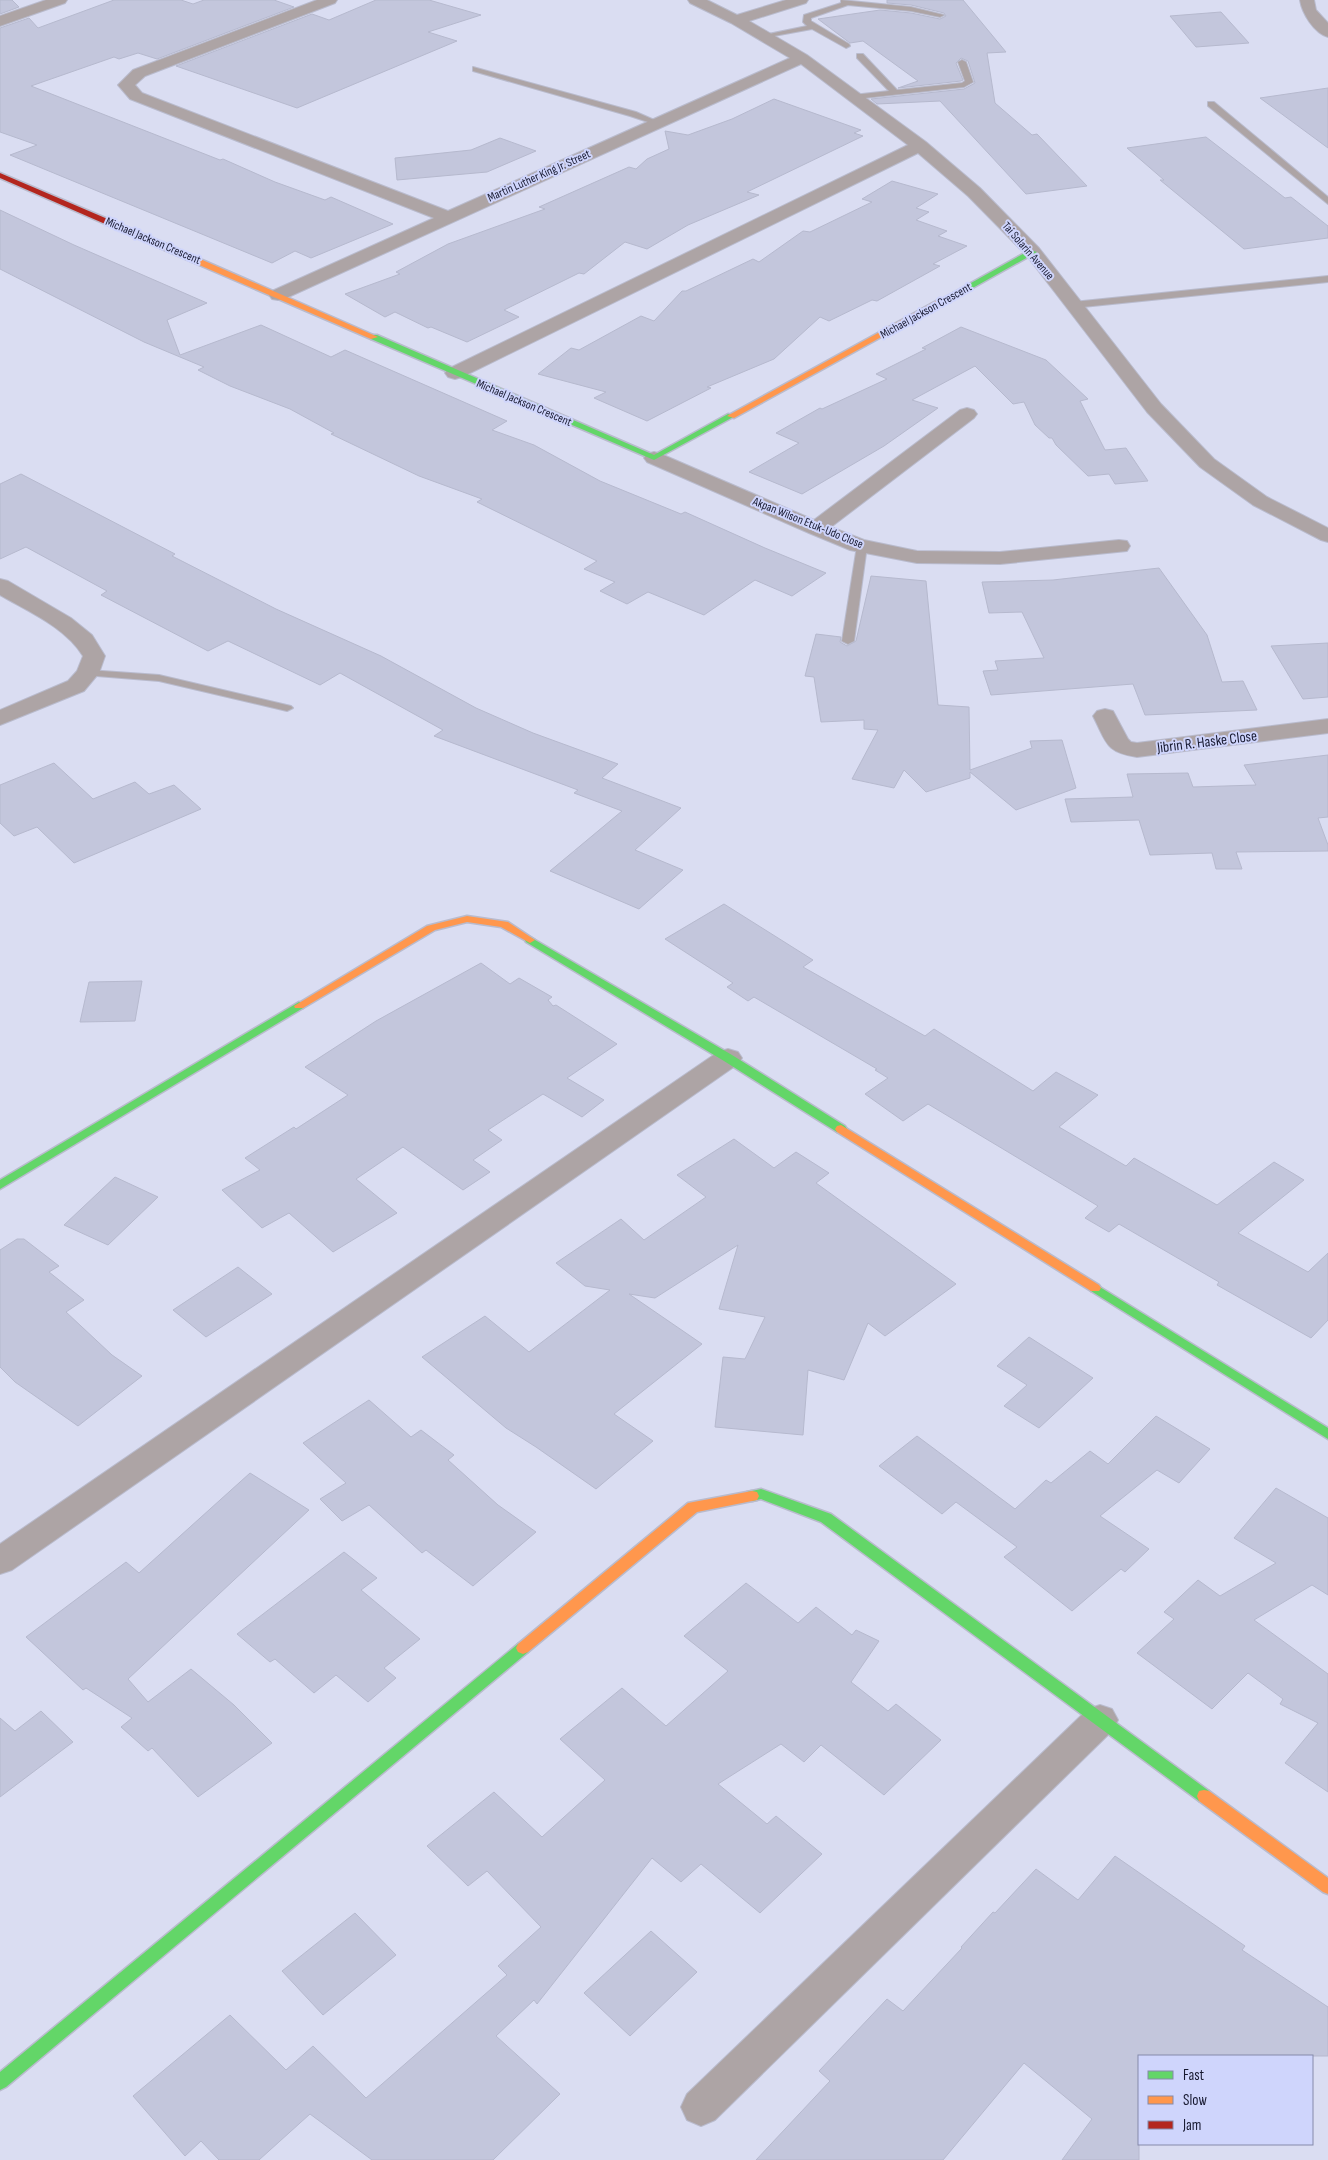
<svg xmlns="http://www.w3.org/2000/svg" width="1328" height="2160" font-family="'Sofia Sans Condensed',sans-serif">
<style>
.building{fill:#c3c6dc;stroke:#b6b9ce}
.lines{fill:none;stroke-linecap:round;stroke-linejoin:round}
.lane-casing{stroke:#b9bbcd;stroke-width:2}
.street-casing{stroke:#b9bbcd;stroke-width:2}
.fast-casing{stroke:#b9bbcd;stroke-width:3}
.slow-casing{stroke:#b9bbcd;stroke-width:3}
.jam-casing{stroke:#b9bbcd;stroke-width:3}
.lane{fill:#ada4a5;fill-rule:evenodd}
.street{fill:#ada4a5;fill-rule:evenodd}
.fast{fill:#63d668;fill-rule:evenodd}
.slow{fill:#ff974d;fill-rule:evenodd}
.jam{fill:#b3261e;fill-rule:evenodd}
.labels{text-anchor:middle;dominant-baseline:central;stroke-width:4;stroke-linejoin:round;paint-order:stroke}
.far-street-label{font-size:12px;fill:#171930;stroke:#cfd5fc}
.street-label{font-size:15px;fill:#171930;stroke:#cfd5fc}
</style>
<rect width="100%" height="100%" fill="#daddf2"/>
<g class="building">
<path d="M0,0H12L19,7L0,14Z"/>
<path d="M114,0H181L193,4L204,0H274L294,7L157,59L138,53L119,59L114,57L31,86L220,160L223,159L275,182L325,200L331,197L393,224L311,258L295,251L272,263L10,155L37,145L0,132V28L29,18L38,28Z"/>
<path d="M376,0H429L481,15L428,32L457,41L297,108L176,66L312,14L329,20Z"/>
<path d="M887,0H963L1006,52L987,53L995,103L1032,135L1037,134L1087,186L1026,194L940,101L877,104L871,99L964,89L975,83L968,61L961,58L956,63L963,80L961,81L898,88L918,81L863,41L850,43L818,19L880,10L911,13L940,19L946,16L944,13L911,5L887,3Z"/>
<path d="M1221,12L1249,43L1196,47L1170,16Z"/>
<path d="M1328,88V148L1260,98Z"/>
<path d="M774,99L861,130L854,133L863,136L747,192L759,195L688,225L647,249L625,242L584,274L579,273L504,310L519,317L467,342L431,327L428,328L395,312L385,317L345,294L400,274L396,272L448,244L545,209L539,207L629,167L636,169L647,159L669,149L665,131L688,135L732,119Z"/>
<path d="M1206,137L1285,198L1291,197L1328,226V238L1244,249L1160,180H1164L1127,148Z"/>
<path d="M500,138L536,151L487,172L397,180L395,158L471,150Z"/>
<path d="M892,181L938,194L916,208L929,212L916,220L947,231L938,236L967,246L933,264L940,266L877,301L872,300L829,321L820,317L774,359L707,387L711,388L647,421L594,398L606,392L538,374L571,348L579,350L641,316L654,321L682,291H686L753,259L759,262L803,231L810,232L872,202L862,199Z"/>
<path d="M0,210L74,245L207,303L167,320L180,355L261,325L331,357L345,350L507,421L492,430L534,445L600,481L681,514L685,512L765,548L826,573L792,596L755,580L704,615L648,592L627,604L600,591L615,582L584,569L597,561L477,502L482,499L419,476L331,434L334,433L290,409L230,386L198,370L204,367L144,342L0,269Z"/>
<path d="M961,327L1046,360L1088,399L1080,401L1105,450L1126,448L1148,481L1115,484L1109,474L1088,476L1056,445L1052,438H1049L1035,425L1024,402L1013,404L975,366L912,400L938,408L884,446L802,494L749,472L799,443L776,433L820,408L822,409L887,379L876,374L926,349L922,348Z"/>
<path d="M21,474L175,554L172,556L276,609L381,656L476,708L533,733L618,764L602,778L681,808L635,850L683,870L639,909L550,871L622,811L574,793L578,790L434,736L443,730L340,673L320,685L228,641L208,651L101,595L107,591L26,547L0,559V484Z"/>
<path d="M1159,568L1207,635L1222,682L1243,681L1257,710L1145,715L1133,684L991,695L983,671L998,670L995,661L1044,658L1022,612L989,613L982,582L1053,580Z"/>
<path d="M871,576L926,581L938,705L969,707L970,770L1032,748L1030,741L1062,740L1076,788L1016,810L970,772V778L926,792L904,770L894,788L852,779L878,730L864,729V720L821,722L814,677L805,676L816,634L841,637L840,642L847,646L856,641Z"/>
<path d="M1328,643V697L1303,699L1271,646Z"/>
<path d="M1328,755V817L1318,818L1328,845V851L1236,852L1242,869H1216L1212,853L1150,855L1139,820L1071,822L1065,799L1133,797L1127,774L1188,773L1193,787L1256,785L1244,765Z"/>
<path d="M54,763L93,799L135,782L149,794L174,785L201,809L74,863L37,827L14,836L0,823V785Z"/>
<path d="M724,904L813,960L803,967L925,1036L934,1029L1033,1091L1056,1072L1098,1095L1059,1127L1126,1166L1134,1158L1217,1205L1274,1162L1304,1180L1238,1233L1308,1272L1328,1253V1320L1311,1338L1217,1285L1219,1282L1119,1224L1109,1232L1085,1218L1098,1206L928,1104L903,1121L865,1094L888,1078L875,1070L877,1069L754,997L748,1001L727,987L733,983L665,939Z"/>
<path d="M481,963L510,984L519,978L552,997L548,1000L553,1006L556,1005L617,1044L567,1078L604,1100L582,1117L543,1094L488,1130L502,1140L473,1160L490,1172L463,1190L403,1147L356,1179L397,1213L333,1252L289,1213L262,1228L222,1190L260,1170L245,1158L294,1127L296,1129L348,1095L305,1067L376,1021Z"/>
<path d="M142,981L135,1021L80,1022L89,982Z"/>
<path d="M734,1139L774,1168L796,1152L829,1173L816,1183L956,1284L885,1336L868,1323L844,1380L808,1370L803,1435L715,1427L723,1357L745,1359L765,1317L719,1309L738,1245L655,1298L629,1294L702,1344L614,1414L653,1441L596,1489L536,1447L506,1428L422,1357L485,1316L529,1352L610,1290L585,1286L556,1263L621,1219L644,1240L706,1197L677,1175Z"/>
<path d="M115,1177L158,1197L108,1245L64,1225Z"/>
<path d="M17,1239H24L59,1266L49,1272L84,1300L66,1312L112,1355L142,1376L78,1426L15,1382L0,1367V1250Z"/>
<path d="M238,1267L272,1294L206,1337L173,1310Z"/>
<path d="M1029,1337L1093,1378L1039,1428L1004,1406L1027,1385L997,1366Z"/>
<path d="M369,1400L411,1437L421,1430L454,1455L448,1460L498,1505L536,1532L473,1586L426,1550L422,1553L369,1505L342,1521L320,1499L346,1483L303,1443Z"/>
<path d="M1156,1416L1210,1449L1179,1483L1157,1470L1100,1516L1149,1549L1125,1572L1121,1569L1072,1611L1004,1557L1017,1547L956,1502L942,1514L879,1466L917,1436L1015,1509L1046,1480L1051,1483L1090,1451L1108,1464Z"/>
<path d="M250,1473L309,1510L128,1679L148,1702L191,1669L234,1705L272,1743L198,1797L152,1748L148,1751L121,1727L132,1718L86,1688L83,1690L26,1637L126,1562L139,1573Z"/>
<path d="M1276,1488L1328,1518V1595L1312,1585L1254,1620L1328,1674V1792L1285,1763L1318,1723L1280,1704L1283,1699L1248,1673L1212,1709L1137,1653L1174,1619L1164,1612L1198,1580L1220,1596L1276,1563L1234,1538Z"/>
<path d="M344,1552L377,1578L361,1590L420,1639L384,1668L396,1678L368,1702L336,1675L314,1693L275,1659L270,1662L237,1634Z"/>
<path d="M746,1583L798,1623L816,1607L852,1635L856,1630L879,1641L851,1682L888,1711L896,1704L941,1740L884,1795L821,1745L804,1762L781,1744L718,1784L767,1824L776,1816L822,1854L760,1913L701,1864L681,1882L652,1858L537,2004L534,2000L496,2036L560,2094L493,2160H372L310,2114L259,2160H219L201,2141L185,2156L133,2096L230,2015L286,2070L313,2046L366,2098L507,1975L498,1966L541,1927L487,1871L468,1886L427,1846L494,1792L542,1837L605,1780L560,1739L622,1688L666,1726L728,1671L684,1636Z"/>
<path d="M41,1711L73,1742L0,1797V1718L15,1731Z"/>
<path d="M1115,1856L1245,1946L1242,1950L1328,2007V2056H1139V2160H1062L1092,2119L1024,2063L943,2160H756L830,2081L819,2071L887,1999L903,2011L962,1948L961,1947L993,1912L995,1913L1036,1869L1078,1900Z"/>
<path d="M355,1913L396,1955L323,2015L282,1971Z"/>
<path d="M651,1931L697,1972L630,2036L584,1993Z"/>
</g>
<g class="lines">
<defs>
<g id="lane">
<path d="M841,0L911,7L944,15L940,17L911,11L848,5L811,18V21L849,44L850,46L846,48L812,29L763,38L759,36L807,26L803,22L804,15L841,3Z"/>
<path d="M857,54H863L897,90L962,83L965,81L958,62L962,60L966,62L973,82L964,87L856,99L852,97L853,95L889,91L857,58Z"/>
<path d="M473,67L636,112L661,123L657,125L630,116L473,71Z"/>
<path d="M1208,102H1214L1328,197V204L1208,106Z"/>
<path d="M1328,276V282L1073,308L1068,305L1073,302Z"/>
<path d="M862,543L867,546L854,641L848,644L842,641L857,546Z"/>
<path d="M88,670L159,675L291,706L293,708L287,711L159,681L84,675L82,673Z"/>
</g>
<g id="street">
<path d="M46,0H67L65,3L0,26V16Z"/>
<path d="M317,0H337L335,3L145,76L135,85L142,93L448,211L790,58L731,23L690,3L688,0H707L737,15L786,0H808L806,3L749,21L807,55L926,142L980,188L1039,248L1161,404L1214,459L1267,497L1328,528V542L1321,540L1253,505L1200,467L1147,412L1027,256L968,196L918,153L462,377L455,379L448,377L445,373L448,369L908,145L801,64L284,299L278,300L272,299L269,295L272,291L434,218L130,99L118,85L133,70Z"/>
<path d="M1300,0H1314L1316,10L1328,23V37C1314,33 1302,13 1300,0Z"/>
<path d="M967,408L974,410L977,414L974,418L831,527L864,540L917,551L1000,552L1119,540L1127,541L1130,546L1127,551L1000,564L917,563L850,550L809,533L647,462L644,458L647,454L654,452L661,454L814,520L960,410Z"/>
<path d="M0,579L8,581L71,618L92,635L105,656L99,673L84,691L0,725V710L68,681L77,671L83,656C65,627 29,612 0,595Z"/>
<path d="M1105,709L1113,711L1128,739L1131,742L1137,743L1328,719V733L1137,757C1105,752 1107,743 1093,716L1097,711Z"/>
<path d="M728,1049L738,1052L742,1058L738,1064L12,1570L0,1574V1544L718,1052Z"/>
<path d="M1100,1705L1112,1709L1118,1720L1112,1731L715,2120L701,2126L687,2120L681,2107L687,2094L1088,1709Z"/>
</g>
<g id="fast">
<path d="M1030,250L1037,252L944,304L937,302Z"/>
<path d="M371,335H377L654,455L728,414L735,416L654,460L371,339Z"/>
<path d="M530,937L732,1055L845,1126L847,1129L845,1132H837L724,1061L526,942L525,940L526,938Z"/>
<path d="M299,1002L303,1004L304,1006L303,1008L0,1189V1180Z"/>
<path d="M1095,1284L1328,1428V1439L1091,1291L1089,1288L1091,1285Z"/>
<path d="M761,1489L831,1514L1209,1791L1211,1796L1209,1801L1204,1802L1199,1801L821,1522L761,1499L752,1501L747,1500L745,1496L747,1492Z"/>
<path d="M523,1642L528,1644L530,1648L528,1652L6,2087L0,2090V2072L518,1644Z"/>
</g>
<g id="slow">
<path d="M160,244H166L378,337L371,339L160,248Z"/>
<path d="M938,300L945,302L734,418L727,416Z"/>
<path d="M467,916L508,922L535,940L530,943L501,927L467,922L435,930L303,1008H295L294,1006L427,926Z"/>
<path d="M841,1125L1099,1285L1101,1288L1099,1291H1091L837,1132L835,1129L837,1126Z"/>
<path d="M752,1491L757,1492L759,1496L757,1500L697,1512L528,1652L523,1654L518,1652L516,1648L518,1644L688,1503Z"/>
<path d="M1204,1790L1209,1791L1328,1878V1894L1323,1892L1199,1801L1197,1796L1199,1791Z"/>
</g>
<path id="jam" d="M0,173L166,244L167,246L160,248L0,178Z"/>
</defs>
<use href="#lane" class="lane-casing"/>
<use href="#street" class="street-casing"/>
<use href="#fast" class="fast-casing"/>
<use href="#slow" class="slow-casing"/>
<use href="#jam" class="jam-casing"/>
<use href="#lane" class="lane"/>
<use href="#street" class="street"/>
<use href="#fast" class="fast"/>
<use href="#slow" class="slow"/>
<use href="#jam" class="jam"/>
</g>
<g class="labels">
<g class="far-street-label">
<text transform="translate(539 176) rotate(-24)">Martin Luther King Jr. Street</text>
<text transform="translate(153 241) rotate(23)">Michael Jackson Crescent</text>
<text transform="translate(1028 251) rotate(49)">Tai Solarin Avenue</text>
<text transform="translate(926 311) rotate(-29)">Michael Jackson Crescent</text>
<text transform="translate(524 403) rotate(23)">Michael Jackson Crescent</text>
<text transform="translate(808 523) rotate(22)">Akpan Wilson Etuk-Udo Close</text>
</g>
<g class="street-label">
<text transform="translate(1207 742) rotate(-7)">Jibrin R. Haske Close</text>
</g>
</g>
<rect x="1138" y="2055" width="175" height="90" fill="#cfd5fc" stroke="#858aaa"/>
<rect x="1148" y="2071" width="25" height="8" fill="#63d668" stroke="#858aaa"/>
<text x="1183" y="2080" font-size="15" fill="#171930">Fast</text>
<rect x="1148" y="2096" width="25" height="8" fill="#ff974d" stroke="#858aaa"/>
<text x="1183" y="2105" font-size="15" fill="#171930">Slow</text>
<rect x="1148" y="2121" width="25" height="8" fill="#b3261e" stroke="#858aaa"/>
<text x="1183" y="2130" font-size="15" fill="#171930">Jam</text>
</svg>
